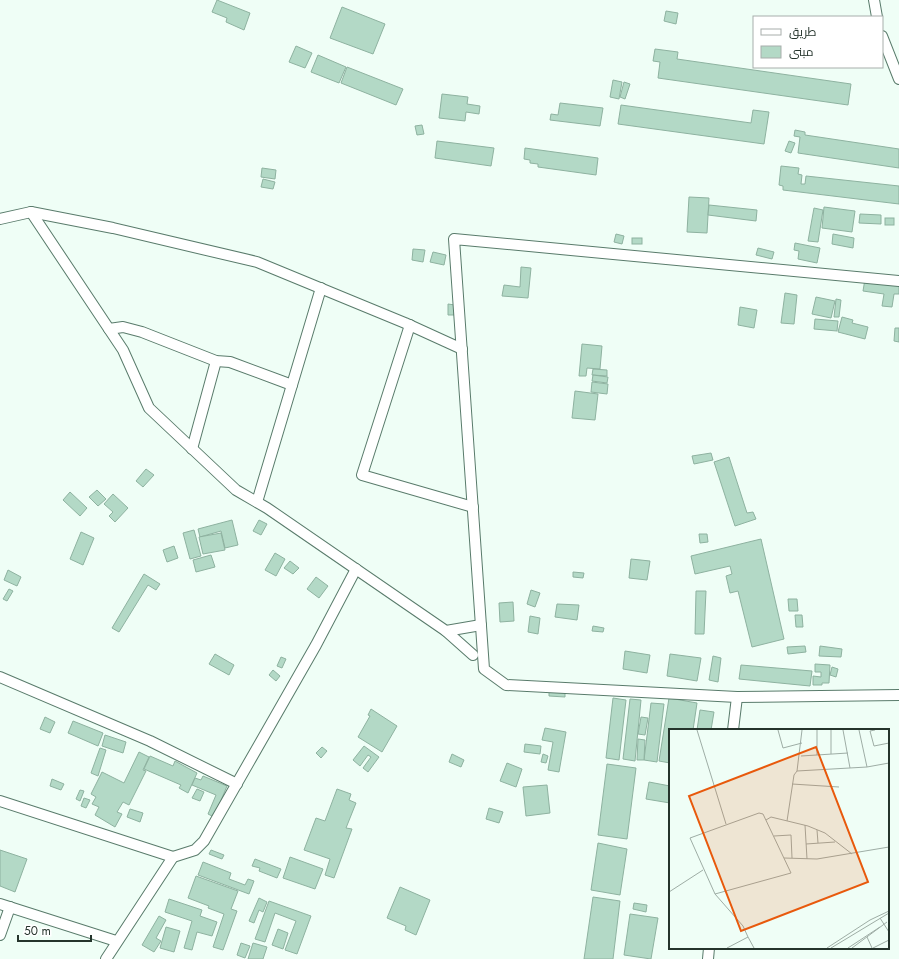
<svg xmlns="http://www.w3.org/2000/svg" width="899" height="959" font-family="Jost,Cairo,sans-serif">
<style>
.building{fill:#b3d9c6;stroke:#8eb2a0}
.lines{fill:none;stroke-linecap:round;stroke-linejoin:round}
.minor-casing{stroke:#597b6b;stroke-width:12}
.minor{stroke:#fff;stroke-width:10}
.inset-road{fill:none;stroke:#9eada5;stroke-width:1}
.view{fill:#e8590c;fill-opacity:0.15;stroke:#e8590c;stroke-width:2}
.inset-edge{fill:none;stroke:#25342c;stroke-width:2}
</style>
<rect width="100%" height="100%" fill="#effef6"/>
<g class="building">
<path d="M217,0L250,13L244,30L226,22L227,18L212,12Z"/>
<path d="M342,7L385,24L373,54L330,38Z"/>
<path d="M666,11L678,13L676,24L664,21Z"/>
<path d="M296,46L312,53L305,68L289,62Z"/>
<path d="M655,49L678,52L677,59L851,84L848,105L658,78L660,62L653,61Z"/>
<path d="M318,55L346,67L339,83L311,72Z"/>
<path d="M347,67L403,89L396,105L341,83Z"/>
<path d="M613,80L622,82L619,99L610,97Z"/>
<path d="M624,82L630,84L625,99L620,97Z"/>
<path d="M442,94L468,97L467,104L480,106L479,114L466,112L465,121L439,118Z"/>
<path d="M560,103L603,108L600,126L550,120L551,114L558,115Z"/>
<path d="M621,105L751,123L753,110L769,112L764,144L618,124Z"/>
<path d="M422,125L424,134L417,135L415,126Z"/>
<path d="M795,130L805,132V135L899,149V168L798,153L800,137L794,136Z"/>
<path d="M437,141L494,148L491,166L435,158Z"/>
<path d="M789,141L795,143L791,153L785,151Z"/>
<path d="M525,148L598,158L596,175L538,167V164L530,163V160L524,159Z"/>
<path d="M781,166L799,168L798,174L802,175L801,184H805L806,176L899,186V204L783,190V186L779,185Z"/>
<path d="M262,168L276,170L275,179L261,177Z"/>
<path d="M263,179L275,182L273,189L261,187Z"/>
<path d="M689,197L709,198L707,233L687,232Z"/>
<path d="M709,205L757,210L756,221L708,215Z"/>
<path d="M824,207L855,211L852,232L822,228Z"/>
<path d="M814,208L823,210L818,242L808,241Z"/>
<path d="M860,214L881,215V224L859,223Z"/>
<rect x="885" y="218" width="9" height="7"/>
<path d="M616,234L624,236L622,244L614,242Z"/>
<path d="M833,234L854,238L853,248L832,244Z"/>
<rect x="632" y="238" width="10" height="6"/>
<path d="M795,243L820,248L817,263L798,259L799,251L794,250Z"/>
<path d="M758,248L774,252L772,259L756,255Z"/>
<path d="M413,249L425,250L423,262L412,260Z"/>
<path d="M433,252L446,255L444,265L430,262Z"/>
<path d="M521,267L531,268L528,298L502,296L504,285L520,287Z"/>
<path d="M865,279L899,284V294H894L892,307L882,306L884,294L863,291Z"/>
<path d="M785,293L797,295L794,324L781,323Z"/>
<path d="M816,297L835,301L831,318L812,314Z"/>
<path d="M836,299L841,300L839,317H834Z"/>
<path d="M448,304L455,305L454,315H448Z"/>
<path d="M740,307L757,310L754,328L738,325Z"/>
<path d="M842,317L853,320L852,323L868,327L865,339L838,332Z"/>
<path d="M815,319L838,321L837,331L814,329Z"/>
<path d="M895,328H899V342L894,341Z"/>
<path d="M582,344L602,346L600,369L587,368L586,376H579Z"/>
<path d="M593,369L607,370V376L592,375Z"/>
<path d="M593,375L608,377L607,383L592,381Z"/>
<path d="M592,382L608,384L607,394L591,392Z"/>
<path d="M575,391L598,394L595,420L572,418Z"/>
<path d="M711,453L713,460L694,464L692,456Z"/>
<path d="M729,457L747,513L753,512L756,519L735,526L714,462Z"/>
<path d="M146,469L154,475L143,487L136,481Z"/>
<path d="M97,490L106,499L98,506L89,497Z"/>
<path d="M70,492L87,508L80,516L63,500Z"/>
<path d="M113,494L128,508L115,522L109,516L113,512L104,504Z"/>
<path d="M232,520L238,545L225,548L221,531L200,537L198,529Z"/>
<path d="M259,520L267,524L261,535L253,531Z"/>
<path d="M194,530L201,556L190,559L183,533Z"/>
<path d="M81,532L94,538L83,565L70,559Z"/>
<path d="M221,533L225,550L203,554L199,537Z"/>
<path d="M699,534H707L708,542L700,543Z"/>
<path d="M761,539L784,639L752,647L738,591L730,593L726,576L732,574L730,566L695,574L691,556Z"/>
<path d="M174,546L178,558L167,562L163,550Z"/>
<path d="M275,553L285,559L276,576L265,570Z"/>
<path d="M211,555L215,567L196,572L193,560Z"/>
<path d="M631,559L650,561L647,580L629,578Z"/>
<path d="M290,561L299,568L293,574L284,568Z"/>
<path d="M8,570L21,577L17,586L4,580Z"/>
<path d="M573,572L584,573L583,578L573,577Z"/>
<path d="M144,574L160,584L156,590L148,585L119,632L112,628Z"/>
<path d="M316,577L328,586L319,598L307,589Z"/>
<path d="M9,589L13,591L7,601L3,599Z"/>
<path d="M531,590L540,593L535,607L527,604Z"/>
<path d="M696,591H706L704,634H695Z"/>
<path d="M788,599H797L798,611H789Z"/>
<path d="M513,602L514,621L500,622L499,603Z"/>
<path d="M557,604L579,605L577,620L555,617Z"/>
<path d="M795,615H802L803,627H796Z"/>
<path d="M530,616L540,618L538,634L528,632Z"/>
<path d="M593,626L604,628L603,632L592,631Z"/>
<path d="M805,646L806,652L788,654L787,647Z"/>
<path d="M820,646L842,649L841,657L819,656Z"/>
<path d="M625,651L650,655L647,673L623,669Z"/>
<path d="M215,654L234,665L229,675L209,664Z"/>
<path d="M670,654L701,658L697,681L667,676Z"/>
<path d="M713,656L721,658L718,682L709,680Z"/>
<path d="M281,657L286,659L282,668L277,666Z"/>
<path d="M815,664L830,665L829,683H822V685H813V676L821,677V672H815Z"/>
<path d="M741,665L812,671L810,686L739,679Z"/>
<path d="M832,667L838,669L836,677L830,675Z"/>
<path d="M273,670L280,676L276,681L269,675Z"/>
<path d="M549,689H565V697L549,696Z"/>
<path d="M613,698L626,700L619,760L606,758Z"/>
<path d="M669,698L697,703L693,730H670V763L659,761Z"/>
<path d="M630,699L641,700L635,761L623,759Z"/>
<path d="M651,703L664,704L657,762L644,760Z"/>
<path d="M371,709L397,726L382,752L358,737L370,716L368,715Z"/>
<path d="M700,710L714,712L711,730H697Z"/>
<path d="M45,717L55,722L50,733L40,729Z"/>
<path d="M641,717L648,718L645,735L638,734Z"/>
<path d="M73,721L103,733L98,746L68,733Z"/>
<path d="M545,728L566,732L559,772L548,770L553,742L542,740Z"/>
<path d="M105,735L126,742L123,753L102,746Z"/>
<path d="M638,739L645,740L644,760H637Z"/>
<path d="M525,744L541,746L540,754L524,752Z"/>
<path d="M364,746L379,757L368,772L363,768L371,757L368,755L360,766L353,760Z"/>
<path d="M322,747L327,751L321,758L316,753Z"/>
<path d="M100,748L106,750L98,776L91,773Z"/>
<path d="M139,752L149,757L143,770L146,771L129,805L123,802L117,812L122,814L115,827L95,815L99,807L92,804L96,797L91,794L102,772L124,783Z"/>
<path d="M452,754L464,760L461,767L449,762Z"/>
<path d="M543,754L548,756L546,763L541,762Z"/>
<path d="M150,756L173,766L175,761L197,773L188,793L179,788L181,785L144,769Z"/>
<path d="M507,763L522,769L516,787L500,781Z"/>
<path d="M607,764L636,768L627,839L598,835Z"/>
<path d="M203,776L227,786L214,817L208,814L216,795L192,785L195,778L201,780Z"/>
<path d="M52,779L64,784L61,790L50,786Z"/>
<path d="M649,782L670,786V803L646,799Z"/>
<path d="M547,785L550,813L526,816L523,787Z"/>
<path d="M197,789L204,792L200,801L192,798Z"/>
<path d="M337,789L351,794L349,800L356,803L346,828L352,829L334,878L325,875L330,859L304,850L316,818L325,821Z"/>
<path d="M80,790L84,791L80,801L76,799Z"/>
<path d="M84,798L90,800L86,808L81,806Z"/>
<path d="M489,808L503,812L499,823L486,819Z"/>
<path d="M130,809L143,813L140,822L127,817Z"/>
<path d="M598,843L627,849L620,895L591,890Z"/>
<path d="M0,850L27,859L15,892L0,886Z"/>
<path d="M211,850L224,855L222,859L209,854Z"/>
<path d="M290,857L323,869L315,889L283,878Z"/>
<path d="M255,859L281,869L277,878L259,871L260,868L252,866Z"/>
<path d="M203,862L231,873L229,879L245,885L248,879L254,881L249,894L198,875Z"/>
<path d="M196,876L238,891L231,909L237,911L223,950L213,947L224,914L208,908L209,906L188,898Z"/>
<path d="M400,887L430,900L416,935L405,930L406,926L387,918Z"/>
<path d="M593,897L620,901L613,959H584Z"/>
<path d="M259,898L267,902L263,912L259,910L254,923L249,921Z"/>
<path d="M169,899L202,910L200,916L217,922L212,936L197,932L192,950L184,948L192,921L165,912Z"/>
<path d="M269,901L311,916L297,954L285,950L296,921L275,913L265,942L255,939Z"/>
<path d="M634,903L647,905L646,912L633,909Z"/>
<path d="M630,914L658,918L651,959L624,955Z"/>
<path d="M159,916L166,920L156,938L161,941L154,952L142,945Z"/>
<path d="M166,927L180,931L174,952L160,948Z"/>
<path d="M278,929L288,933L283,949L272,945Z"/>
<path d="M241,943L250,946L245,958L237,955Z"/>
<path d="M253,943L267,947L263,959H248Z"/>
</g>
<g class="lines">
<defs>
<g id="minor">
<path d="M874,0L877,17"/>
<path d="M882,36L899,79"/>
<path d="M31,212L123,350L149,408L236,490L267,508L446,631L481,625"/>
<path d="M0,219L31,212L113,228L257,262L405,323L462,349"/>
<path d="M899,281L454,239L484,669L506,685L737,697L899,695"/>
<path d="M410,325L362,475L473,507"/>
<path d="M109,329L123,327L142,332L216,361L230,362L292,385"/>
<path d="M192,449L216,361"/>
<path d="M257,502L321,288"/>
<path d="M446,631L473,655"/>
<path d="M0,677L150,741L237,784"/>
<path d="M733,730L737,697"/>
<path d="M0,801L173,857L106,959"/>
<path d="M173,857L195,850L204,841L316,645L356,569"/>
<path d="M0,904L116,941"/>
<path d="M0,935L10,907"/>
<path d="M708,959L709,948"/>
</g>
</defs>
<use href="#minor" class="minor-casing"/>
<use href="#minor" class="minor"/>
</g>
<g transform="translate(669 729)">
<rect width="220" height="220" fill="#effef6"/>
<path class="inset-road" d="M28,1L57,95M109,1L114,19L133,14M133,1L128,42L198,38L190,1M148,1V26M162,1V25M174,1L181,39M206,1L201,2L205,17L220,14M132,27L179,24M198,38L220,34M123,55L170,58M97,91L102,88L139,97L156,104L183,125M118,92L125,46L128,42M136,96L138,130M148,101L149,114M105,107L122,106L123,129M137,115L166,113M115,129L148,130L220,118M0,163L34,141M46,165L122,144L94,85L90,84L21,109L46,165L74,197L79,208M211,189L220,203M198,208L203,219M58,219L79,208L85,219M158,219L201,191L220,182M162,219L220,184M179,219L211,198M183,219L218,193M204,219L220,211"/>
<path class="view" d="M147,18L199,153L72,202L20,67Z"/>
<rect width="220" height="220" class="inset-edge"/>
</g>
<rect x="753" y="16" width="130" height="52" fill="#ffffff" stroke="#a8aeab"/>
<rect x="761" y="29" width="20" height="6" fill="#ffffff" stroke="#a8aeab"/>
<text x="789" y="36" font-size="12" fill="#25342c">طريق</text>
<rect x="761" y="46" width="20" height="12" fill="#b3d9c6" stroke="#a8aeab"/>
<text x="789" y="56" font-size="12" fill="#25342c">مبنى</text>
<path d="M18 935v6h73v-6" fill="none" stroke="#25342c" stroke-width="2"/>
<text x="24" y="935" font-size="12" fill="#25342c" stroke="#ffffff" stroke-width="3" paint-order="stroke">50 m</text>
</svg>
